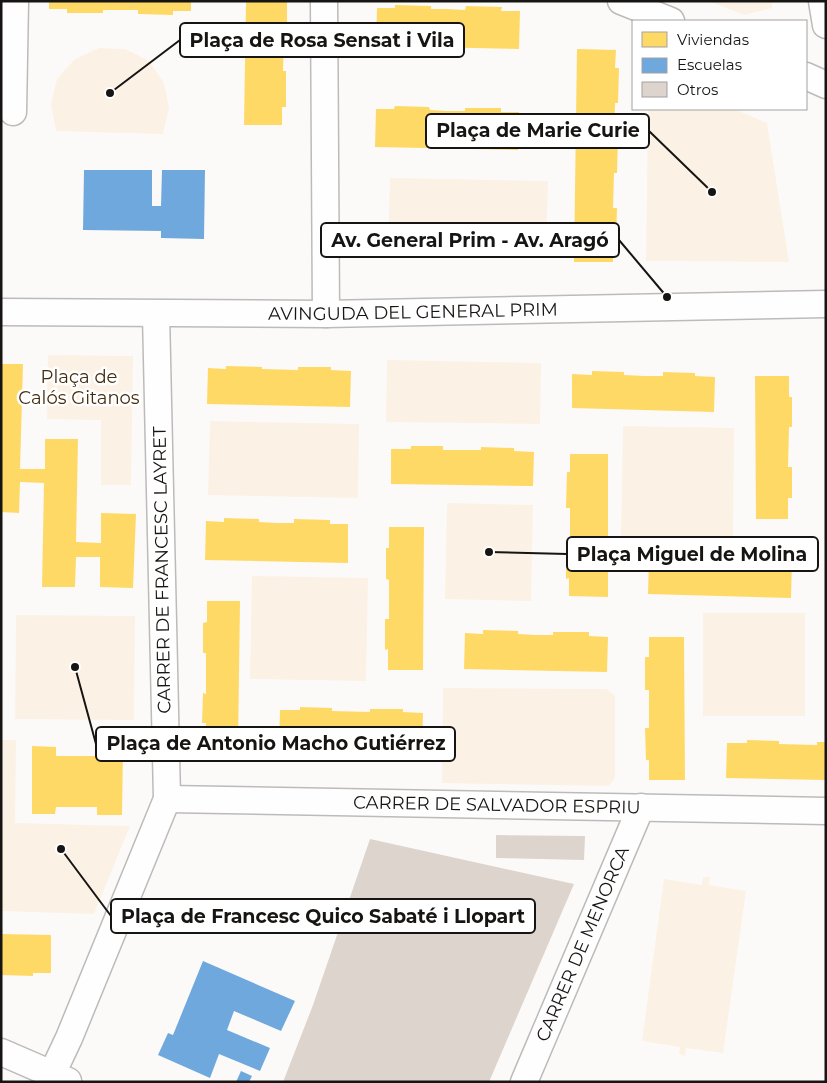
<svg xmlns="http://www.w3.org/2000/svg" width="827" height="1083" font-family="Montserrat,sans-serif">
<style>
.green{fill:#fcf1e5}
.homes{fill:#ffd966}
.schools{fill:#6fa8dc}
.building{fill:#dcd4cd}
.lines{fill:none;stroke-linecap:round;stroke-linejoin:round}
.street-casing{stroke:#bdbbba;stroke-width:29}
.street{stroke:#fffefe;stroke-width:26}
.labels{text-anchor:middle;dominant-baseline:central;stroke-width:5;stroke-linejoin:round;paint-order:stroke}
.street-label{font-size:18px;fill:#161513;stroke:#fff}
.park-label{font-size:18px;fill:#442c0f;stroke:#fff}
.leader{fill:none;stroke:#161513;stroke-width:2}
.callout-dot{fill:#161513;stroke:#fff;stroke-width:2}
.callout{fill:#fff;stroke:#161513;stroke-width:2}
.callout-label{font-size:19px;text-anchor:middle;font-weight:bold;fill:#161513}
</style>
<rect width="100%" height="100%" fill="#fcfaf8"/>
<g class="green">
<path d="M709,1H772V8L744,15Z"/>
<path d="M99,48L125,49L149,61L164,83L169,108L163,134L56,131L51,104L57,79L75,59Z"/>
<path d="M648,109H734L767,123L789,262L646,261Z"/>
<path d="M390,178L548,181L546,254L388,251Z"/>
<path d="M48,355L133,356L131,485H101V420L47,419Z"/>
<path d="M387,360L541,363L540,424L386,422Z"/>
<path d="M210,421L359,424L358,498L208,495Z"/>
<path d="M623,426L734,428L733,538L621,537Z"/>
<path d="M447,503L533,505L531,601L445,599Z"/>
<path d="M252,576L368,578L366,681L250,679Z"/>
<rect x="703" y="613" width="102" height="103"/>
<path d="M16,615L135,616L134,720L15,719Z"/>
<path d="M443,688L607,689L615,696V778L609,786L442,783Z"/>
<path d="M1,740H16L15,823L130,826L94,914L1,911Z"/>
<path d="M703,877H710L709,885L746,891L723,1053L686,1048L685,1056L679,1054L680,1047L642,1041L664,879L702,885Z"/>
</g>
<g class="homes">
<path d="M49,1H191V11H173V15L138,14V10H103V13H67V9H49Z"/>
<path d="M246,1H287V36H284L283,71H286V107H282V125H244Z"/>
<path d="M395,5L431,6V9H448L465,10L466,6L502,7L501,11H520L519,49L376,46L377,8H395Z"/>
<path d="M577,49L616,50L615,68H619L618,103H615L614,138H618L617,173H614L613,208H617L616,244H613V262H574Z"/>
<path d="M395,106L429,107L430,110L447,111H465V108H501V112H519L518,150L375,147L376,109H394Z"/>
<path d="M1,364H23L20,469H45V439H78L76,542L101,543V513L136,514L133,588L100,587V557H76L75,587H42L44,483L20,482L19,513L1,512Z"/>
<path d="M226,366L262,367V369L298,370V367H331V370L351,371L350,407L207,404L208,368L226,369Z"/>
<path d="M592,371L624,372V375L644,376H663V372L695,373V376L715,377L714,412L572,408V374L592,375Z"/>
<path d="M755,376H789V397H792V427H789L788,467H792V498H788V519H756Z"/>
<path d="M411,446H443V450H481V447L514,448V451L534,452L533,486L391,484V449H411Z"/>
<path d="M570,454H608V597L569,596V578L566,579V543H570V508H566L567,472H570Z"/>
<path d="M224,518L259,519V522L277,523H294V519L330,520V524H348V563L205,560L206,521L224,522Z"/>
<path d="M389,527H424L423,670H388V649L385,650V619H389V580L386,579V548H389Z"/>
<path d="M668,555L701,556L702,559L738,560V556H749L772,557V561H792L791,598L648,594L649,558H668Z"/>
<path d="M207,601H240L238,744H205L206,723H202L203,693L206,694V653H203V623L207,622Z"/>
<path d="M483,630L518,631V634L536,635H553V632H589V636L608,637L607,672L464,669L465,633L483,634Z"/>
<path d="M649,637H684L685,780H649V760H646L645,728H649V690H645V657H649Z"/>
<path d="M300,707L332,708V711L370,712V709H403V712L423,713L422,749L279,746L280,710H300Z"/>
<path d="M747,740L779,741V744L817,745V742H826V780L726,778L727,743H747Z"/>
<path d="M32,746L56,747V756H97L98,747L123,748L122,815H97V807H56L55,814H32Z"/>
<path d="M1,934L51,935V973H33V976L1,975Z"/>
</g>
<g class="schools">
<path d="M84,170H152V206H161L162,170H205L204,239L161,238V231L83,230Z"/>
<path d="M203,961L295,1001L281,1031L234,1011L227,1030L270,1048L260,1071L219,1054L210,1078L158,1055L168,1033L173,1035Z"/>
<path d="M241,1071L252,1076L249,1082H236Z"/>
</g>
<g class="building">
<path d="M496,835L585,836L584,860L496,858Z"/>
<path d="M370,839L574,884L489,1082H283L313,1005Z"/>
</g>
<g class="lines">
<defs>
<g id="street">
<path d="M324,1L326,314"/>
<path d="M621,1L671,21"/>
<path d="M822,1L826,25"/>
<path d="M806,76L826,85"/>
<path d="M13,112L15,1"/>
<path id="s1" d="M1,312L326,314L826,304"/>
<path id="s2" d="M167,799L826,811"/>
<path d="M1,1052L68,1081"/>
<path d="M52,1074L69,1038L167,799L156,314"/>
<path id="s3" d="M524,1082L641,807"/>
</g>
</defs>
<use href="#street" class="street-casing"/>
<use href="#street" class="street"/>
</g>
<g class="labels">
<g class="street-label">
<text stroke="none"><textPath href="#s1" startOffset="412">AVINGUDA DEL GENERAL PRIM</textPath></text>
<text transform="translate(162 570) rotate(-91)">CARRER DE FRANCESC LAYRET</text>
<text stroke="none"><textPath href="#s2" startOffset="330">CARRER DE SALVADOR ESPRIU</textPath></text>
<text stroke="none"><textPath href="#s3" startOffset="150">CARRER DE MENORCA</textPath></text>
</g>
<g class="park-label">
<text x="79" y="377">Plaça de<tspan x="79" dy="21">Calós Gitanos</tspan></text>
</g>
</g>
<path class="leader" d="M110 93L180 40M712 192L649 131M667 297L619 240M489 552L567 554M75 667L96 744M61 849L111 916"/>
<g class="callout-dot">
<circle cx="110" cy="93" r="5"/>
<circle cx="712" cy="192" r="5"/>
<circle cx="667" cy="297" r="5"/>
<circle cx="489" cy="552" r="5"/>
<circle cx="75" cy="667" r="5"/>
<circle cx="61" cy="849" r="5"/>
</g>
<g class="callout">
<rect x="180" y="23" width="284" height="34" rx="5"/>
<rect x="426" y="114" width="223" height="34" rx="5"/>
<rect x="321" y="223" width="298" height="34" rx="5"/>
<rect x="567" y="537" width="251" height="34" rx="5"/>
<rect x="96" y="727" width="359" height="34" rx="5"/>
<rect x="111" y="899" width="424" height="34" rx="5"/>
</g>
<g class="callout-label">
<text x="322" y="47">Plaça de Rosa Sensat i Vila</text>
<text x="538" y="137">Plaça de Marie Curie</text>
<text x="470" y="247">Av. General Prim - Av. Aragó</text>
<text x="692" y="561">Plaça Miguel de Molina</text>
<text x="276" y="750">Plaça de Antonio Macho Gutiérrez</text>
<text x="323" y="923">Plaça de Francesc Quico Sabaté i Llopart</text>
</g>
<rect width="827" height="1083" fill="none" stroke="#161513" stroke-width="5"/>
<rect x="632" y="20" width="175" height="90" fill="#ffffff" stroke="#a2a1a1"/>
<rect x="642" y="32" width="25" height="15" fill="#ffd966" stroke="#a2a1a1"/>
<text x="677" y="45" font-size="15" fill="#161513">Viviendas</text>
<rect x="642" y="58" width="25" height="15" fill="#6fa8dc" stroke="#a2a1a1"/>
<text x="677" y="70" font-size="15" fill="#161513">Escuelas</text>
<rect x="642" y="82" width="25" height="15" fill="#dcd4cd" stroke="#a2a1a1"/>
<text x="677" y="95" font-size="15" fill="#161513">Otros</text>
</svg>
